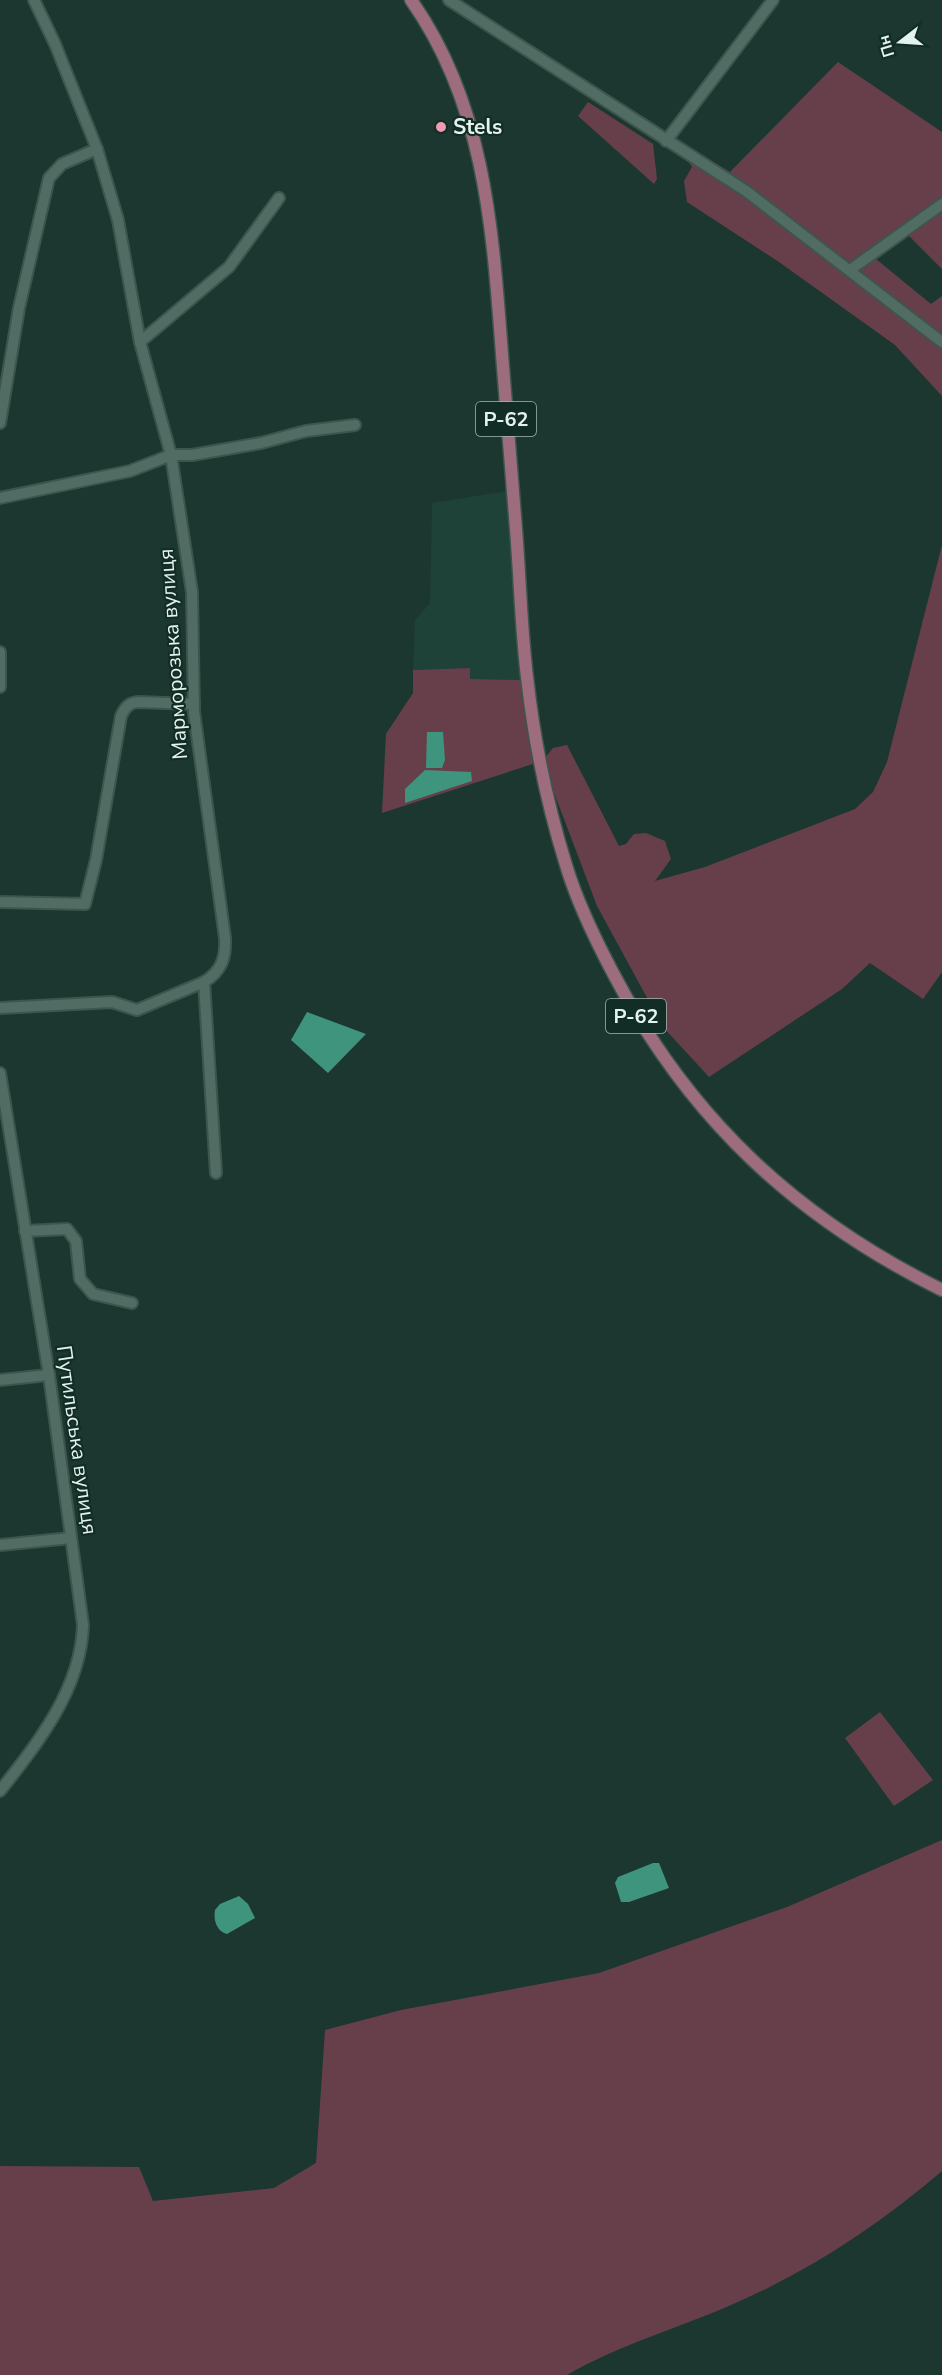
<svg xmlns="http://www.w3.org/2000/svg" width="942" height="2375" font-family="'Nunito Sans',sans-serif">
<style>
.built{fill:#1e4238}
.green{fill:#673f4b}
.water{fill:#3e947c}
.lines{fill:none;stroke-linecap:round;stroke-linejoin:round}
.minor-casing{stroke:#3e554f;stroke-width:14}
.major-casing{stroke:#3e554f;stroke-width:15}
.minor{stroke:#516d63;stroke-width:10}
.major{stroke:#9e6d7d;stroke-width:12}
.poi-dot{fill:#f19ab4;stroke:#122d25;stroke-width:2}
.labels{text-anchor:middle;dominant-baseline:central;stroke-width:4.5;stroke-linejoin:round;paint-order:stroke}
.shield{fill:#122d25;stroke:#a5b8b1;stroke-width:1.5}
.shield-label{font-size:20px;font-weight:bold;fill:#e4f3ed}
.poi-label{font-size:21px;font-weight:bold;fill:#e4f3ed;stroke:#122d25;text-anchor:start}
.street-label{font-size:21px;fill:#e4f3ed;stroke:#122d25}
</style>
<rect width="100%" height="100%" fill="#1c372f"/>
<path class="built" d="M508,491L515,613L526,680L470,679L469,668L413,670L415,620L430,603L432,503Z"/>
<g class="green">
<path d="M838,62L942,132V269L906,233L894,241L876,259L931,304L942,296V396L895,345L779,262L687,202L684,181L692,167L675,141L730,172Z"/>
<path d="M588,102L653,144L657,179L654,184L578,116Z"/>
<path d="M942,545V972L923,999L870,963L842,989L709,1077L663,1027L597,906L542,761L382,813L386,734L413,693V670L470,668V679L526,680L543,760L553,748L567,745L619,846L626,844L634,834L646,833L665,841L671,859L655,881L705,867L855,809L873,792L887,762Z"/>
<path d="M880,1712L933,1780L894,1806L845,1738Z"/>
<path d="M942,1840V2171C879,2225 808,2272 731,2305C676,2329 619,2345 567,2375H0V2166L139,2167L153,2201L274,2188L316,2163L325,2030L401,2010L599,1973L787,1907Z"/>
</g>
<g class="water">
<path d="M427,732H443L445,760L442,768H426Z"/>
<path d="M425,770L471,772L472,781L405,803V789Z"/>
<path d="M307,1012L366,1034L328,1073L291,1040Z"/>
<path d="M653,1863H659L669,1888L629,1902H621L615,1883L618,1877Z"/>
<path d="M239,1896L248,1904L255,1918L227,1934C217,1932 213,1920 215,1910L220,1904Z"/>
</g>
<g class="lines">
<defs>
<g id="minor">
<path d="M34,0L55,44L97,149L118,220L140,342L171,455L192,592L194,712L225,938C226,957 222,971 204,982L216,1173"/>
<path d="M449,0L746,191L942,342"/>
<path d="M666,141L773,0"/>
<path d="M850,270L942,204"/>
<path d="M140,342L229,267L279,198"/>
<path d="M0,423L19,308L49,178L62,164L97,149"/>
<path d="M0,498L130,471L171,455H192L261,443L306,431L355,425"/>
<path d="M0,652V687"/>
<path d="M0,902L85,904L96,860L121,716C125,708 128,703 138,702L194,704"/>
<path d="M0,1008L112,1002L137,1010L204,982"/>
<path d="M0,1073L49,1375L83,1625C81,1689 38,1743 0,1791"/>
<path d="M25,1231L67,1229L76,1241L80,1279L93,1294L132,1303"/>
<path d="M0,1380L49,1375"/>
<path d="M0,1545L71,1538"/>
</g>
<path id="major" d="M411,0C488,109 493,239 503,367C507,421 512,475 516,529C520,578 521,628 527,677C534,740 547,804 566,865C577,902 595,939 613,973C689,1118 795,1217 942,1290"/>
</defs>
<use href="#minor" class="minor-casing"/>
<use href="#major" class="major-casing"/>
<use href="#minor" class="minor"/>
<use href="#major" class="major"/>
</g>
<circle class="poi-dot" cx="441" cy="127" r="6"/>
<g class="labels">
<g class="shield">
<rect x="476" y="402" width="60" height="34" rx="4.5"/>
<rect x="606" y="999" width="60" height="34" rx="4.5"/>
</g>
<g class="shield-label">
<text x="506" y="419">Р-62</text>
<text x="636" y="1016">Р-62</text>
</g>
<g class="poi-label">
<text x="453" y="127">Stels</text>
</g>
<g class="street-label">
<text transform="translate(173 654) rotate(-94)">Марморозька вулиця</text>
<text transform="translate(77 1440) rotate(82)">Путильська вулиця</text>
</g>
</g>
<g transform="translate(900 42) rotate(253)" stroke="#122d25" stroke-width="4.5" paint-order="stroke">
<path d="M0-4.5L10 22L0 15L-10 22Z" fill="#e4f3ed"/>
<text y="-9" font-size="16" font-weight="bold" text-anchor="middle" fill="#e4f3ed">Пн</text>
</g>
</svg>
